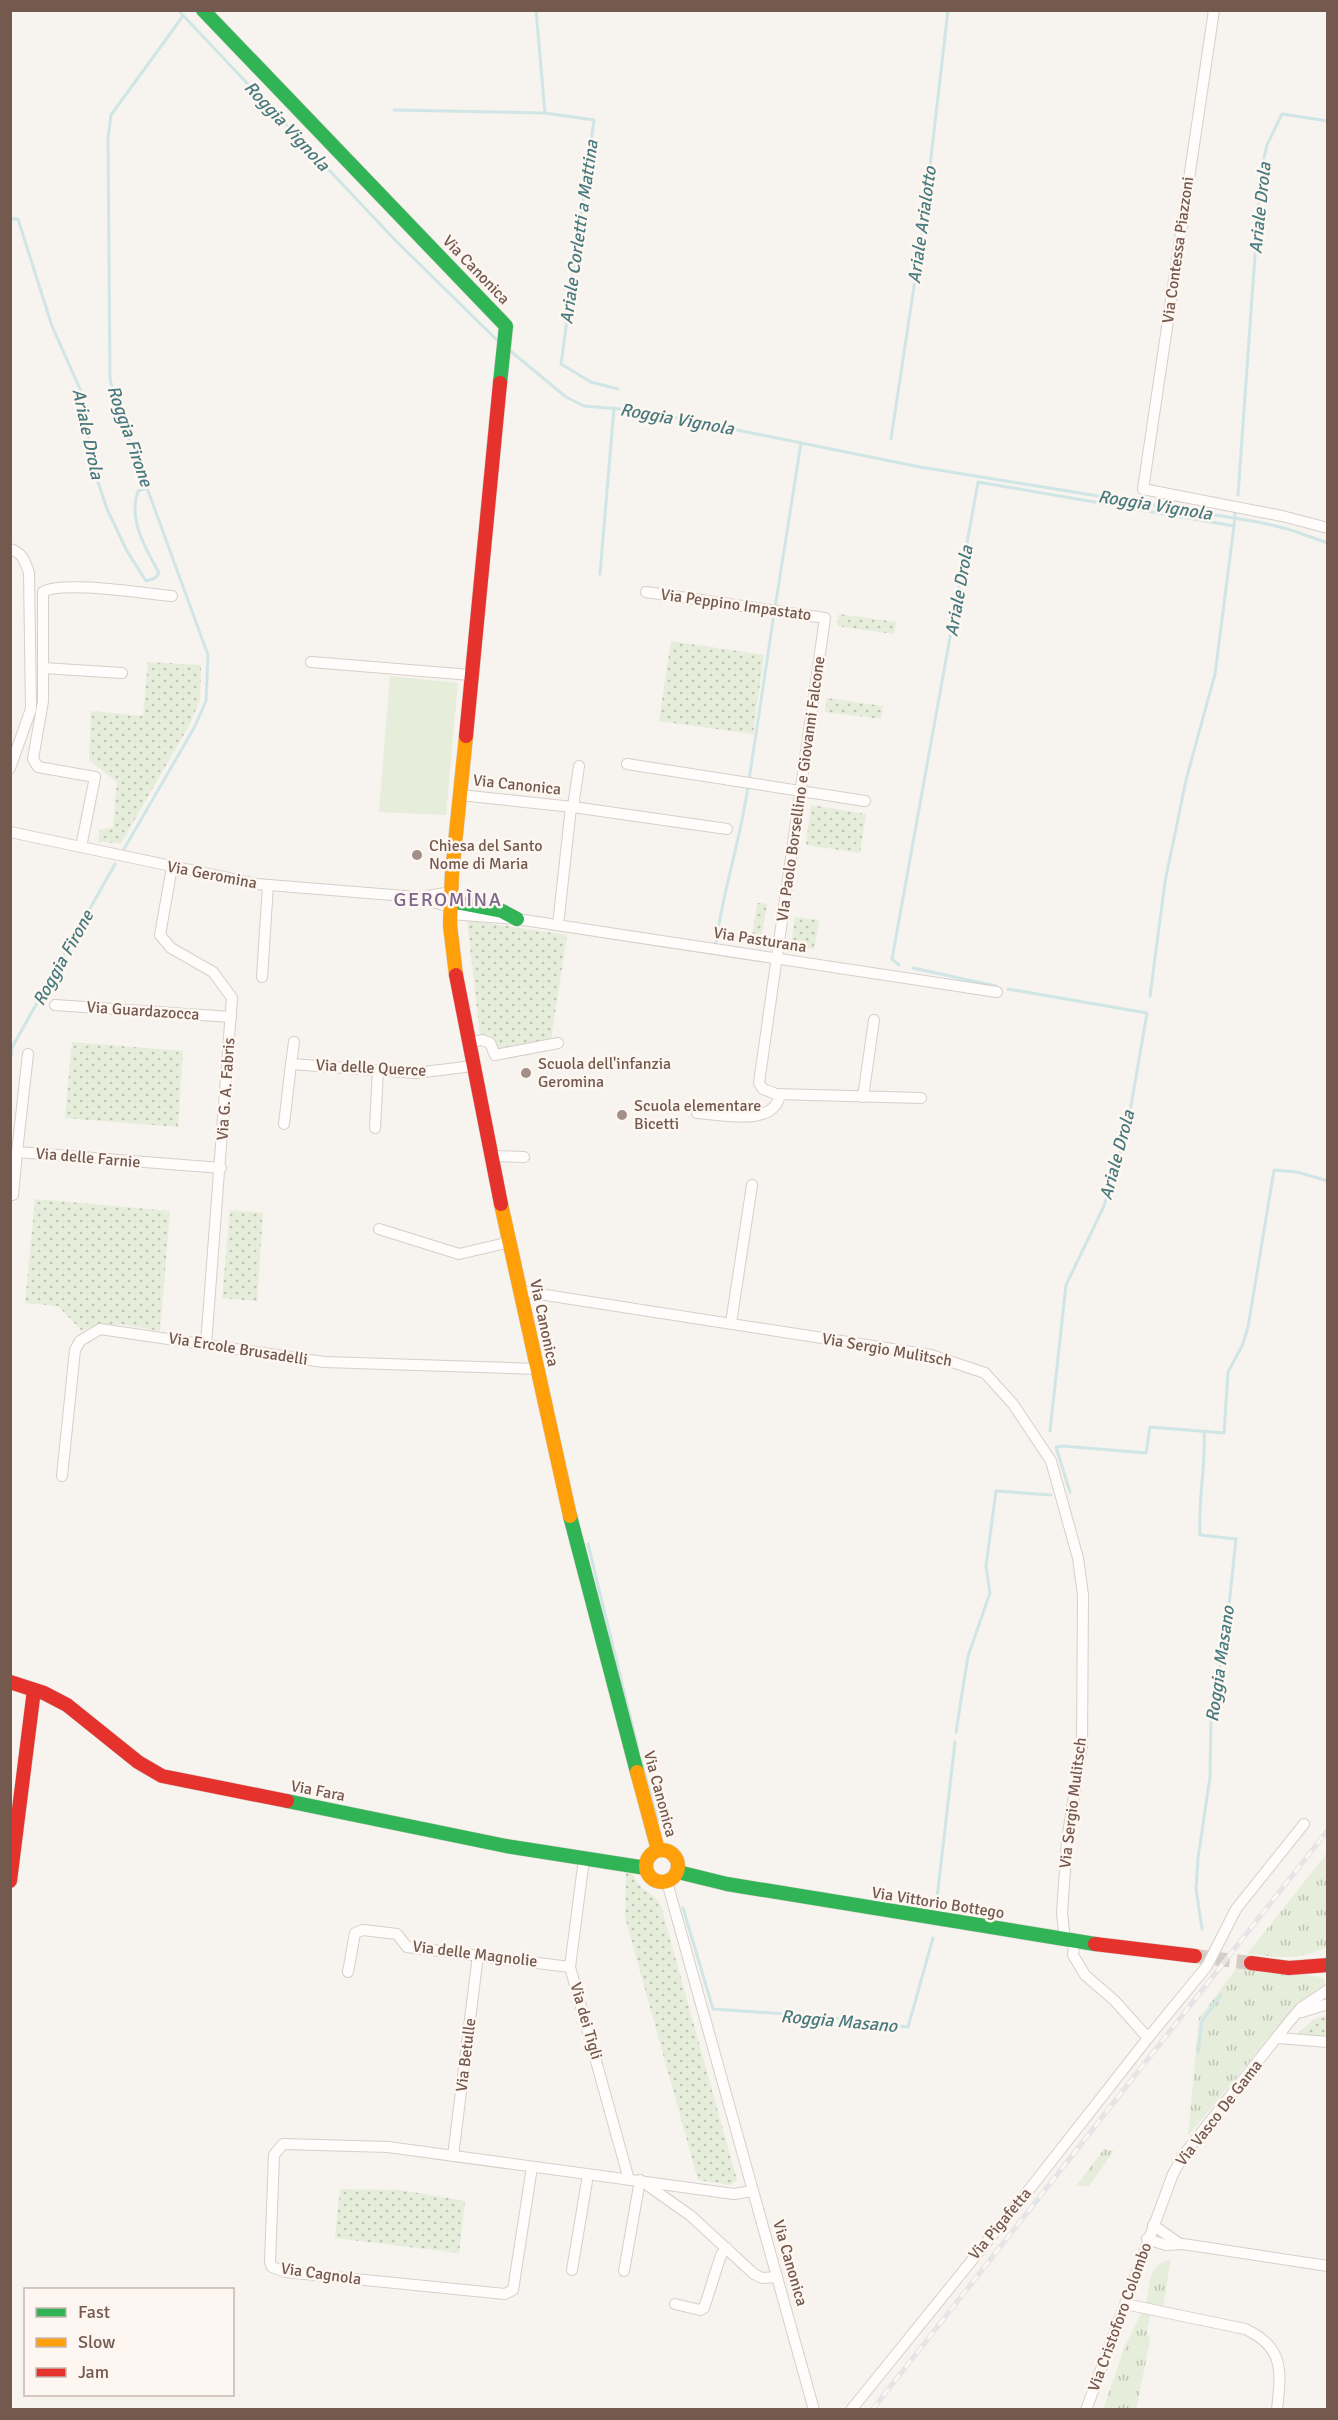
<svg xmlns="http://www.w3.org/2000/svg" width="1338" height="2420" font-family="Signika,sans-serif">
<style>
.grass{fill:url(#grass-tufts)}
.park{fill:url(#park-dots)}
.pitch{fill:#e6edda}
.lines{fill:none;stroke-linecap:round;stroke-linejoin:round}
.stream{stroke:#d0e6e6;stroke-width:3}
.secondary-tunnel{stroke:#d6ccc6;stroke-width:14;stroke-dasharray:14 7;stroke-linecap:butt}
.street-casing{stroke:#d6cfca;stroke-width:12}
.fast-casing{stroke:#d7ceca;stroke-width:15}
.slow-casing{stroke:#d7ceca;stroke-width:15}
.jam-casing{stroke:#d7ceca;stroke-width:15}
.street{stroke:#fefdfc;stroke-width:10}
.fast{stroke:#30b455;stroke-width:14}
.slow{stroke:#ff9f0a;stroke-width:14}
.jam{stroke:#e5322d;stroke-width:14}
.rail-casing{stroke:#e5e4e6;stroke-width:5}
.rail{stroke:#fef7f1;stroke-width:3;stroke-dasharray:9;stroke-linecap:butt}
.poi-dot{fill:#a28f87;stroke:#fef7f1;stroke-width:2}
.labels{text-anchor:middle;dominant-baseline:central;stroke-width:5;stroke-linejoin:round;paint-order:stroke}
.street-label{font-size:16px;fill:#74594f;stroke:#fef7f1}
.poi-label{font-size:16px;fill:#74594f;stroke:#fef7f1;text-anchor:start}
.water-label{font-size:18px;font-style:italic;fill:#477a7f;stroke:#fef7f1}
.quarter-label{font-size:20px;letter-spacing:1.5px;fill:#7e678f;stroke:#fef7f1}
</style>
<defs>
<pattern id="grass-tufts" width="24" height="20" patternUnits="userSpaceOnUse" patternTransform="scale(1.5)"><rect width="24" height="20" fill="#e6edda"/><path d="M3 7l-1-3M5 7V3M7 7l1-3M15 17l-1-3M17 17v-4M19 17l1-3" fill="none" stroke="#bfc3b3"/></pattern>
<pattern id="park-dots" width="8" height="8" patternUnits="userSpaceOnUse" patternTransform="scale(1.5)"><rect width="8" height="8" fill="#e6edda"/><path d="M2 2h.1M6 6h.1" fill="none" stroke="#bfc3b3" stroke-width="1.8" stroke-linecap="round"/></pattern>
</defs>
<rect width="100%" height="100%" fill="#f7f3ee"/>
<g class="grass">
<path d="M1327,1853V1947C1297,1961 1279,1957 1247,1954Z"/>
<path d="M1239,1965L1320,1977L1324,1979L1325,1988L1284,2019L1188,2136L1199,2018Z"/>
<path d="M1104,2149L1114,2151L1089,2186H1076Z"/>
<path d="M1171,2259L1163,2307L1146,2304C1151,2285 1146,2265 1171,2259Z"/>
<path d="M1143,2310L1151,2311L1147,2331L1150,2341L1136,2409L1103,2410L1125,2346Z"/>
</g>
<g class="park">
<path d="M839,614L896,622L894,634L837,626Z"/>
<path d="M671,641L764,655L753,734L659,721Z"/>
<path d="M148,662L201,665L200,700L190,724L121,843L98,842L100,830L113,827L117,782L89,760L91,711L143,716Z"/>
<path d="M827,698L883,706L881,719L825,712Z"/>
<path d="M811,805L866,814L860,853L806,845Z"/>
<path d="M757,903L767,904L760,944L751,943Z"/>
<path d="M795,917L819,920L814,949L791,946Z"/>
<path d="M467,920L567,935L551,1040L498,1050L480,1036Z"/>
<path d="M72,1042L183,1051L178,1127L65,1118Z"/>
<path d="M35,1199L170,1211L160,1331C132,1326 108,1318 82,1331L58,1306L25,1303Z"/>
<path d="M230,1210L263,1213L257,1301L222,1298Z"/>
<path d="M626,1869L631,1870C639,1894 654,1890 661,1906L737,2180L730,2185L698,2180L625,1917Z"/>
<path d="M1327,2015V2037L1297,2034L1314,2019Z"/>
<path d="M340,2189L401,2190L465,2201L459,2253L335,2238Z"/>
</g>
<path class="pitch" d="M390,676L458,683L446,815L379,812Z"/>
<g class="lines">
<g class="stream">
<path d="M178,10L396,241L500,343"/>
<path d="M536,10L545,113L594,120L561,364L591,382L618,389"/>
<path d="M394,110L545,113"/>
<path d="M10,219H18L52,326L83,396L92,464L107,509L127,551L146,581L155,578L159,573C145,547 128,520 138,491L147,488"/>
<path d="M508,349L566,397L584,406L643,411L920,467L1258,522L1288,529L1328,543"/>
<path d="M891,439L923,227L948,10"/>
<path d="M1238,495L1261,171L1267,145L1282,114L1328,121"/>
<path d="M600,574L614,408"/>
<path d="M775,608L801,443"/>
<path d="M749,780L774,614"/>
<path d="M124,849L194,728L206,701L208,655L116,403L110,379L108,138L111,115L183,16"/>
<path d="M716,943C723,889 741,839 748,786"/>
<path d="M899,965L892,959L978,482L1234,526L1235,512"/>
<path d="M913,968L996,986"/>
<path d="M1008,989L1147,1013L1127,1129L1104,1206L1066,1285L1050,1431"/>
<path d="M1150,996L1165,882L1186,780L1215,674L1234,526"/>
<path d="M10,1051L115,864"/>
<path d="M10,1060L12,1051"/>
<path d="M1070,1492L1056,1447L1063,1446L1146,1453L1150,1427L1224,1433L1228,1372L1242,1346L1248,1327L1274,1170L1297,1172L1328,1181"/>
<path d="M588,1544L638,1749"/>
<path d="M956,1732L968,1656L990,1593L986,1566L996,1491L1051,1495"/>
<path d="M641,1761L658,1820"/>
<path d="M936,1907L955,1742"/>
<path d="M683,1908L713,2009L816,2016L908,2027L933,1938"/>
<path d="M1202,1929L1196,1889L1198,1858L1210,1777L1211,1718L1226,1634L1236,1539L1200,1535C1198,1500 1206,1466 1204,1431"/>
<path d="M1198,2052L1202,2021L1221,1995"/>
</g>
<path class="secondary-tunnel" d="M1195,1956L1251,1963"/>
<defs>
<g id="street">
<path d="M1214,10L1143,489L1282,516L1328,528"/>
<path d="M10,549C23,553 25,561 29,573L31,709L10,768"/>
<path d="M646,592L825,618L759,1083L763,1089L776,1094L921,1098"/>
<path d="M311,662L471,675"/>
<path d="M43,668L122,673"/>
<path d="M627,764L865,801"/>
<path d="M460,795L573,807L727,829"/>
<path d="M573,807L579,766"/>
<path d="M10,832L257,884L417,897L450,907"/>
<path d="M81,847L95,777L38,767L33,759L43,701V592C60,580 147,594 172,596"/>
<path d="M172,867L160,935L171,948L213,972L232,998L206,1345"/>
<path d="M422,897L451,892"/>
<path d="M450,914L517,919L997,992"/>
<path d="M558,925L571,807"/>
<path d="M262,977L268,885"/>
<path d="M55,1005L231,1017"/>
<path d="M294,1042L291,1064L416,1073L473,1066"/>
<path d="M469,1043L482,1040L490,1043L495,1055L558,1043"/>
<path d="M28,1054L17,1152L221,1168"/>
<path d="M863,1097L874,1020"/>
<path d="M697,1113C721,1114 775,1128 780,1094"/>
<path d="M284,1124L291,1064"/>
<path d="M375,1128L378,1070"/>
<path d="M491,1156L524,1157"/>
<path d="M13,1195L17,1152"/>
<path d="M379,1229L459,1254L510,1242"/>
<path d="M520,1291L931,1355L985,1373L1013,1404L1051,1461L1078,1558L1083,1595L1082,1746L1067,1840L1062,1913L1065,1940"/>
<path d="M731,1323L752,1185"/>
<path d="M62,1476L75,1350L80,1341L100,1329L324,1362L537,1369"/>
<path d="M584,1859L570,1967L629,2180"/>
<path d="M667,1882L814,2410"/>
<path d="M1074,1942L1073,1955L1085,1975L1115,2001L1148,2038L1207,1966L1236,1909L1304,1824"/>
<path d="M348,1972L355,1933L363,1930L397,1934L407,1947L570,1967"/>
<path d="M1302,2012L1328,2004"/>
<path d="M1278,2038L1328,2042"/>
<path d="M453,2156L478,1955"/>
<path d="M532,2167L513,2290L505,2294L285,2272L272,2267L270,2262L274,2155L283,2144L388,2147L734,2194L752,2191"/>
<path d="M643,2182L691,2216L754,2274L762,2278L777,2277"/>
<path d="M1153,2225L1180,2244"/>
<path d="M1147,2239L1166,2245L1183,2244L1328,2266"/>
<path d="M572,2270L588,2175"/>
<path d="M624,2271L640,2180"/>
<path d="M675,2304L700,2310L704,2308L721,2255L727,2248"/>
<path d="M1125,2304L1245,2329C1285,2347 1281,2372 1277,2410"/>
<path d="M851,2410L1032,2186L1148,2038"/>
<path d="M1086,2410L1173,2174L1185,2153L1289,2022L1301,2008L1328,1990"/>
</g>
<g id="fast">
<path d="M203,10L506,326L500,383"/>
<path d="M450,901L502,911L517,919"/>
<path d="M570,1516L637,1772"/>
<path d="M287,1801L506,1846L646,1868"/>
<path d="M678,1872L727,1884L1095,1944"/>
</g>
<g id="slow">
<path d="M456,975L450,925L452,873L466,736"/>
<path d="M501,1204L570,1516"/>
<path d="M637,1772L658,1850"/>
<circle cx="662" cy="1866" r="16"/>
</g>
<g id="jam">
<path d="M466,736L500,383"/>
<path d="M456,975L501,1204"/>
<path d="M10,1682L44,1693L67,1705L138,1762L162,1776L287,1801"/>
<path d="M10,1881L34,1690"/>
<path d="M1095,1944L1195,1956"/>
<path d="M1251,1963L1289,1968L1328,1965"/>
</g>
</defs>
<use href="#street" class="street-casing"/>
<use href="#fast" class="fast-casing"/>
<use href="#slow" class="slow-casing"/>
<use href="#jam" class="jam-casing"/>
<use href="#street" class="street"/>
<use href="#fast" class="fast"/>
<use href="#slow" class="slow"/>
<use href="#jam" class="jam"/>
<defs>
<path id="rail" d="M872,2410L1328,1830"/>
</defs>
<use href="#rail" class="rail-casing"/>
<use href="#rail" class="rail"/>
</g>
<g class="poi-dot">
<circle cx="417" cy="855" r="6"/>
<circle cx="526" cy="1073" r="6"/>
<circle cx="622" cy="1115" r="6"/>
</g>
<g class="labels">
<g class="street-label">
<text transform="translate(1178 250) rotate(-82)">Via Contessa Piazzoni</text>
<text transform="translate(476 270) rotate(46)">Via Canonica</text>
<text transform="translate(736 605) rotate(8)">Via Peppino Impastato</text>
<text transform="translate(517 785) rotate(6)">Via Canonica</text>
<text transform="translate(801 789) rotate(-82)">VIa Paolo Borsellino e Giovanni Falcone</text>
<text transform="translate(212 875) rotate(11)">Via Geromina</text>
<text transform="translate(760 940) rotate(9)">Via Pasturana</text>
<text transform="translate(143 1011) rotate(4)">Via Guardazocca</text>
<text transform="translate(371 1068) rotate(3)">Via delle Querce</text>
<text transform="translate(226 1089) rotate(-86)">Via G. A. Fabris</text>
<text transform="translate(88 1158) rotate(5)">Via delle Farnie</text>
<text transform="translate(544 1323) rotate(78)">Via Canonica</text>
<text transform="translate(238 1349) rotate(9)">Via Ercole Brusadelli</text>
<text transform="translate(887 1350) rotate(10)">Via Sergio Mulitsch</text>
<text transform="translate(318 1791) rotate(11)">Via Fara</text>
<text transform="translate(660 1794) rotate(75)">Via Canonica</text>
<text transform="translate(1073 1803) rotate(-83)">Via Sergio Mulitsch</text>
<text transform="translate(938 1903) rotate(9)">Via Vittorio Bottego</text>
<text transform="translate(475 1954) rotate(7)">Via delle Magnolie</text>
<text transform="translate(586 2021) rotate(74)">Via dei Tigli</text>
<text transform="translate(466 2055) rotate(-83)">Via Betulle</text>
<text transform="translate(1219 2113) rotate(-52)">Via Vasco De Gama</text>
<text transform="translate(1000 2224) rotate(-50)">Via Pigafetta</text>
<text transform="translate(790 2263) rotate(74)">Via Canonica</text>
<text transform="translate(321 2274) rotate(8)">Via Cagnola</text>
<text transform="translate(1120 2317) rotate(-70)">Via Cristoforo Colombo</text>
</g>
<g class="poi-label">
<text x="429" y="846">Chiesa del Santo<tspan x="429" dy="18">Nome di Maria</tspan></text>
<text x="538" y="1064">Scuola dell'infanzia<tspan x="538" dy="18">Geromina</tspan></text>
<text x="634" y="1106">Scuola elementare<tspan x="634" dy="18">Bicetti</tspan></text>
</g>
<g class="water-label">
<text transform="translate(287 126) rotate(47)">Roggia Vignola</text>
<text transform="translate(1260 208) rotate(-84)">Ariale Drola</text>
<text transform="translate(922 225) rotate(-82)">Ariale Arialotto</text>
<text transform="translate(579 232) rotate(-82)">Ariale Corletti a Mattina</text>
<text transform="translate(677 419) rotate(10)">Roggia Vignola</text>
<text transform="translate(88 434) rotate(78)">Ariale Drola</text>
<text transform="translate(130 436) rotate(71)">Roggia Firone</text>
<text transform="translate(1155 505) rotate(9)">Roggia Vignola</text>
<text transform="translate(959 591) rotate(-80)">Ariale Drola</text>
<text transform="translate(63 958) rotate(-61)">Roggia Firone</text>
<text transform="translate(1117 1155) rotate(-75)">Ariale Drola</text>
<text transform="translate(1220 1664) rotate(-82)">Roggia Masano</text>
<text transform="translate(839 2021) rotate(5)">Roggia Masano</text>
</g>
<g class="quarter-label">
<text x="448" y="899">GEROMÌNA</text>
</g>
</g>
<rect width="1338" height="2420" fill="none" stroke="#74594f" stroke-width="24"/>
<rect x="24" y="2288" width="210" height="108" fill="#fef7f1" stroke="#c7b8b0" stroke-width="1.5"/>
<rect x="36" y="2308" width="30" height="9" fill="#30b455" stroke="#c7b8b0" stroke-width="1.5"/>
<text x="78" y="2318" font-size="18" fill="#74594f">Fast</text>
<rect x="36" y="2338" width="30" height="9" fill="#ff9f0a" stroke="#c7b8b0" stroke-width="1.5"/>
<text x="78" y="2348" font-size="18" fill="#74594f">Slow</text>
<rect x="36" y="2368" width="30" height="9" fill="#e5322d" stroke="#c7b8b0" stroke-width="1.5"/>
<text x="78" y="2378" font-size="18" fill="#74594f">Jam</text>
</svg>
